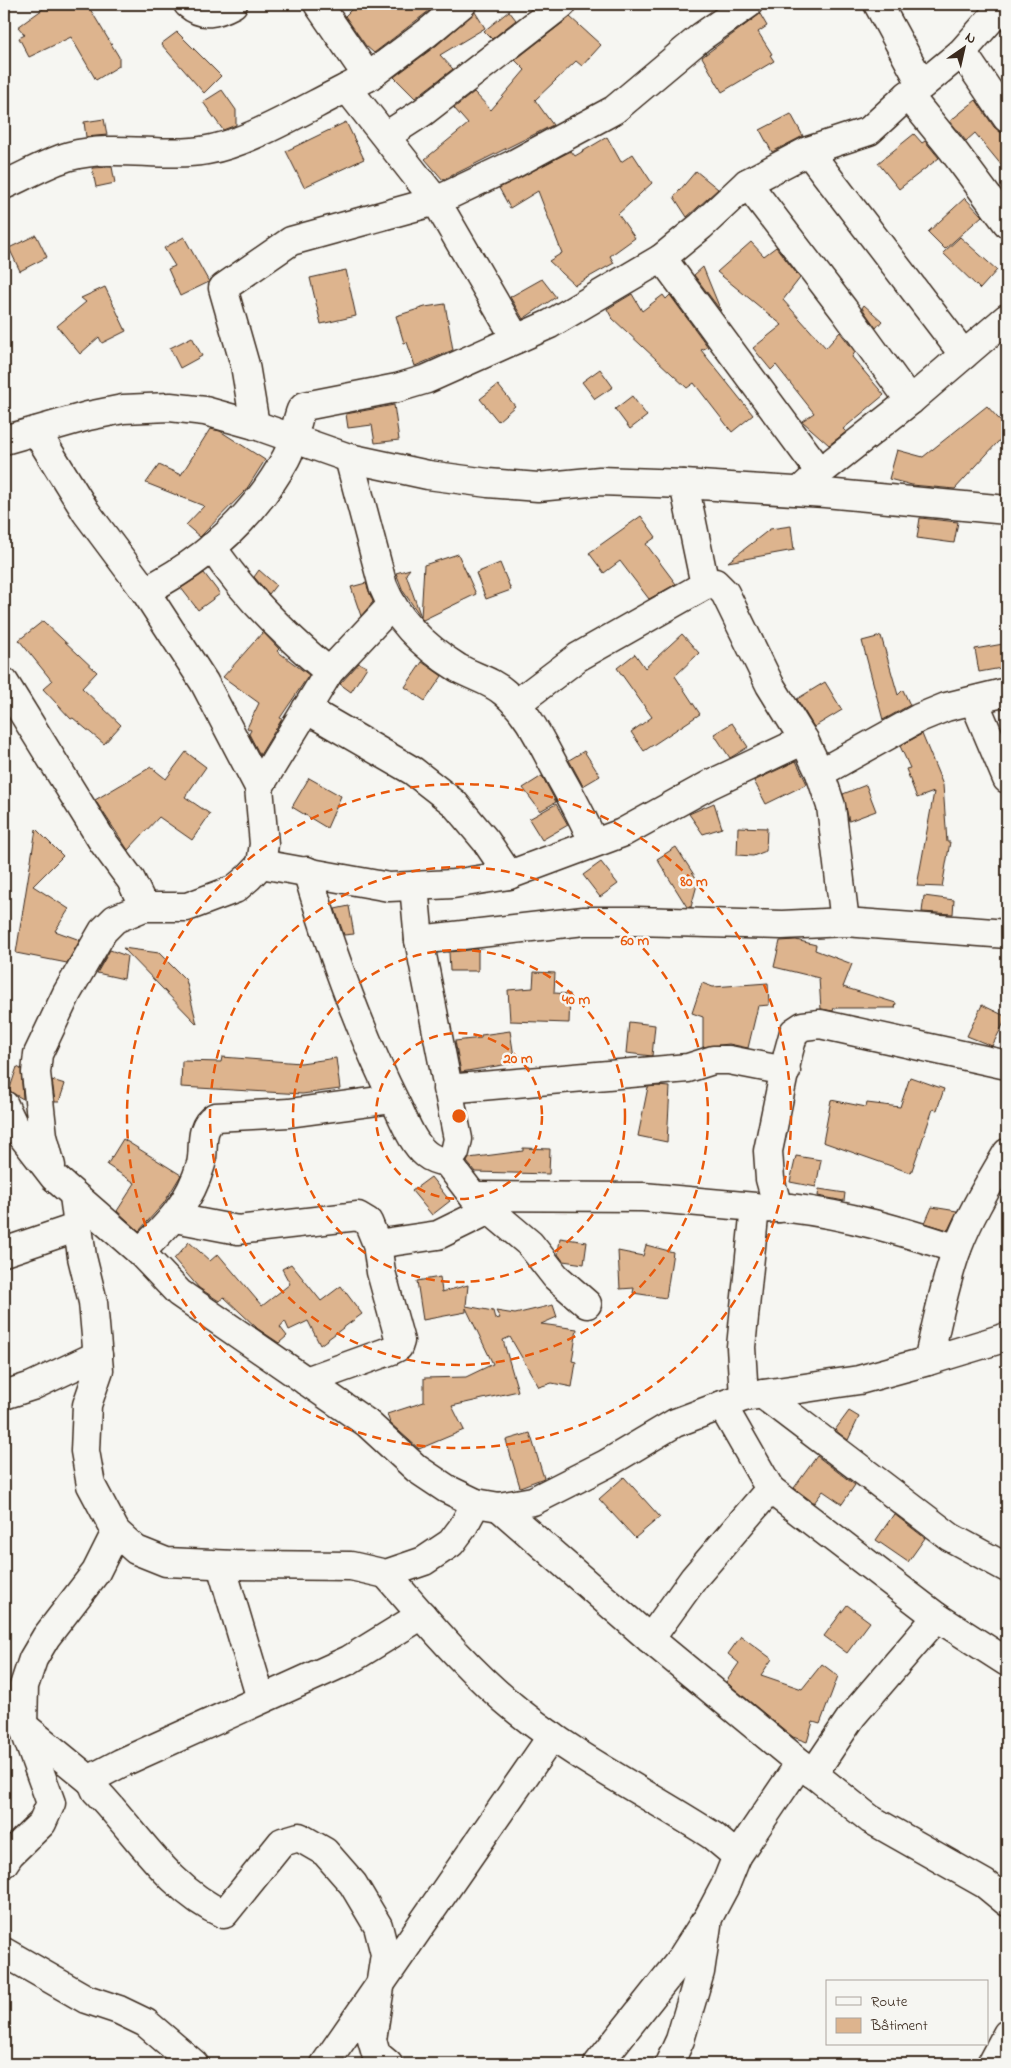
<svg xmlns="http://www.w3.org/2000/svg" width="1011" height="2068" font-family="'Indie Flower',sans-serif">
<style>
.building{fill:#ddb48e;stroke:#3b2a1e}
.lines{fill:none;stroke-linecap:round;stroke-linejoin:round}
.street-casing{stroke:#3b2a1e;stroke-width:31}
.street{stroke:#f6f6f2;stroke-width:28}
.ring{fill:none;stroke:#e8590c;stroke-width:2.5;stroke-dasharray:9 6}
.centre{fill:#e8590c;stroke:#f6f6f2;stroke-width:2.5}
.ring-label{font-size:15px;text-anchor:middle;font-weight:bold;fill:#e8590c;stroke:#f6f6f2;stroke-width:5;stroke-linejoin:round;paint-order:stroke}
</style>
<rect width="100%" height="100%" fill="#f6f6f2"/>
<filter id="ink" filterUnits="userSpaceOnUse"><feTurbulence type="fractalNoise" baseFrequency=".02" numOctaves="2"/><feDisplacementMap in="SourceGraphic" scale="10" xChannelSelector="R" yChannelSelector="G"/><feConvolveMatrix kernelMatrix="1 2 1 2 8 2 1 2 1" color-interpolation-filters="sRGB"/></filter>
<g filter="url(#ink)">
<g class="building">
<path d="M50,4H87L119,57V66L96,80L71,37L29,57L19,38L25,35L18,27Z"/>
<path d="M357,4H438L374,53L366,46L345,16Z"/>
<path d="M509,11L516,20L492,39L484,31Z"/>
<path d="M475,12L485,28L440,55L453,69L415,98L394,77L437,45Z"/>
<path d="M760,14L767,26L758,32L772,54L770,55L774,61L722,92L702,57Z"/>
<path d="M570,17L601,45L582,66L576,61L535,100L553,125L443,180L425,159L468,124L454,108L474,92L491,110L525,70L515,60Z"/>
<path d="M177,32L221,76L204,93L161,44Z"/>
<path d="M222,90L236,110V125L223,130L203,102Z"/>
<path d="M976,100L994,127L1000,132L1007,133V172L975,133L966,141L950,121Z"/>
<path d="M791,114L803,136L772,152L760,130Z"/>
<path d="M104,119L107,135L86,137L84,122Z"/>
<path d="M346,122L364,159L304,187L286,151Z"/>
<path d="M914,134L922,143L925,141L939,158L899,189L878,163Z"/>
<path d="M607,137L621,162L633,154L652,183L618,214L635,238L610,256L614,263L575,285L549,261L562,253L538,191L510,208L499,188L571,151L575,156Z"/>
<path d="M112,167L115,183L96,187L92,168Z"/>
<path d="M696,171L718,189L687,217L674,197Z"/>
<path d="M965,198L982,216L945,249L928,232Z"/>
<path d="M36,235L47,257L20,271L9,248Z"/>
<path d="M184,237L209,282L180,296L168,269L175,266L164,248Z"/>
<path d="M960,237L997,270L980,289L943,253Z"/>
<path d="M751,242L764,256L776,247L800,278L783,300L826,348L840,332L855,352L852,357L884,395L843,429L846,432L829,445L802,421L814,413L776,365L771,370L753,348L782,325L717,272Z"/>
<path d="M703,267L721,311L694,275Z"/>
<path d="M346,270L356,316L321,324L310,278Z"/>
<path d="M542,279L556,297L523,319L510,297Z"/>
<path d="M105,287L126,331L102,343L99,337L80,354L57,326L86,302L81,298Z"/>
<path d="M632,294L642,311L663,295L666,299L670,295L708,347L701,350L753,415L732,432L694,383L687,388L612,318L607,309Z"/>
<path d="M445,304L453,350L415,366L407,342L404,343L396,316L425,307Z"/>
<path d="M864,305L882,321L876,328L862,308Z"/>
<path d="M192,337L202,356L180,368L170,348Z"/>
<path d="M600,369L613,387L595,399L582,382Z"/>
<path d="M498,385L515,406L498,421L480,399Z"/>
<path d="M632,396L647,416L630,429L615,409Z"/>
<path d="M394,405L399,440L375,443L372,425L348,428L346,414Z"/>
<path d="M987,406L1007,428V432L955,489L912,485L889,479L897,450L923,457Z"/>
<path d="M210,429L220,431L265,460L246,490L200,537L186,525L204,506L146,483L159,465L181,475Z"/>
<path d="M641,516L656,537L646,544L676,584L649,599L620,561L604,573L589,553Z"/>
<path d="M920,518L958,522L954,543L917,538Z"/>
<path d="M791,526L794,550L728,562L770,529Z"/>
<path d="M458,554L476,594L423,620L421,618L424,565Z"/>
<path d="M500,563L511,590L486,599L476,573Z"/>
<path d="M410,569L406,574L421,617L403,591L396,573Z"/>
<path d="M259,570L276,585L269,594L254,577Z"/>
<path d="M204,573L220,594L198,610L181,588Z"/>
<path d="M366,583L373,602L361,616L351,587Z"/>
<path d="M43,621L97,672L82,688L121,725L104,744L73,718L71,719L43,689L52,681L19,640Z"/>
<path d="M263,632L279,649L277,651L309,675L280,718L282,719L260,755L249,734L251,730L247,728L259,703L223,677Z"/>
<path d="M682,634L699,653L675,676L700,714L644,751L631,732L652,717L617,668L635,654L645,668Z"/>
<path d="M881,636L898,695L903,690L910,705L883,720L862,641Z"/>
<path d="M1003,644L1007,667L979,672L975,649Z"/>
<path d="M422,662L442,676L425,701L405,687Z"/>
<path d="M359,663L367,667L351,692L340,684Z"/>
<path d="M825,682L842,710L814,727L797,699Z"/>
<path d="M732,723L748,747L730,758L714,734Z"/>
<path d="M922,734L943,785L947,842H950L942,887L917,886L934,792L917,798L906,769L910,768L900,746Z"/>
<path d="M584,751L600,776L583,786L569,760Z"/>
<path d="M186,752L206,767L185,797L210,814L192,840L159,817L128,850L95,800L151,767L166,779Z"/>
<path d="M796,761L807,784L766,804L754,781Z"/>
<path d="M542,776L556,802L540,811L523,788Z"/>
<path d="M309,778L341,796L327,828L292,807Z"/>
<path d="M866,785L876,811L849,821L843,794Z"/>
<path d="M714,803L722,828L703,834L689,814Z"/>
<path d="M556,804L568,825L542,840L529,819Z"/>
<path d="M738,827L767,828L766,851L753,856L737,855Z"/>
<path d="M36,829L63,856L33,886L69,909L55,931L80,940L67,963L16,953Z"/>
<path d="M676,847L698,881L691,907H687L657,859Z"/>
<path d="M601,862L618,884L600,897L583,875Z"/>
<path d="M924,896L954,900L953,914L922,912Z"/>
<path d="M349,906L354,934L344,935L335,909Z"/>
<path d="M796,940L816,945L815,950L852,964L843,987L896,1003L895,1008H834L833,1011L821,1009L819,978L774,967L780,941Z"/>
<path d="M123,948L159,953L186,980L197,1024Z"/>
<path d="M478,949V971H450L449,952Z"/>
<path d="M110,950L127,956L124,979L97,973Z"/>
<path d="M534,972L555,973L554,993L570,994L569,1023L510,1021L508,990L533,988Z"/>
<path d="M702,983L713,987L768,983L769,1005L758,1006L748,1048L729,1044L703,1047V1017L692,1013Z"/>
<path d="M982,1005L1007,1017L992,1046L967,1036Z"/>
<path d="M629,1022L655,1025L652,1056L626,1053Z"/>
<path d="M510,1031L515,1063L461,1072L455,1041L481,1038V1035Z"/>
<path d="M222,1057L301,1063L336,1058L340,1089L302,1094L181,1087L182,1061L221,1062Z"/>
<path d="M17,1067L21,1069L23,1099L9,1091Z"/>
<path d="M910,1077L944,1089L937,1110L933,1109L911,1173L823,1142L831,1100L866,1107L867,1103L900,1107Z"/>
<path d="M52,1080L65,1084L59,1102H55Z"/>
<path d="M656,1086L670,1087L667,1142L638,1136L648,1087Z"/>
<path d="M123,1139L181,1175L164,1203L139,1231L117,1211L135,1183L107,1165Z"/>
<path d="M523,1148L550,1149L549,1174L475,1172L467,1162L469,1158L523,1151Z"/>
<path d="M796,1156L821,1160L816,1187L790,1182Z"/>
<path d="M431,1177L450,1201L432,1215L412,1191Z"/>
<path d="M819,1189L845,1193L844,1201L818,1196Z"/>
<path d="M932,1207L957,1211L948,1230L925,1223Z"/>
<path d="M560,1238L587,1242L584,1264L563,1261L558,1254Z"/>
<path d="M189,1242L210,1261L218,1254L262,1306L290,1284L282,1269L291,1264L321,1301L341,1286L362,1314L320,1345L308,1321L289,1330L285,1321L280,1327L287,1336L279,1343L258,1329L224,1297L219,1301L199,1288L174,1259Z"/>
<path d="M646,1245L673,1252L666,1298L633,1293L634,1288L620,1289L618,1251L643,1256Z"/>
<path d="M440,1277L442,1292L468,1285L466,1306L493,1311L495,1319L500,1318L496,1311L515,1314L553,1305L557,1317L541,1324L577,1329L572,1361L576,1362L572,1387L552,1383L539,1387L510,1337L503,1340L518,1391L452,1406L464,1430L419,1449L390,1423L387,1414L424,1402V1378L466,1377L493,1364L466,1308V1312L423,1320L417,1281Z"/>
<path d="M849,1411L859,1417L848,1440L835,1430Z"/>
<path d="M530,1433L544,1478L520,1487L506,1440Z"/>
<path d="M817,1456L855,1485L842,1504L823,1491L814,1503L794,1488Z"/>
<path d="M624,1477L660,1517L635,1538L599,1499Z"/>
<path d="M894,1514L925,1538L908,1562L876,1540Z"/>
<path d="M847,1605L870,1622L847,1653L824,1636Z"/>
<path d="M741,1636L772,1659L761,1675L802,1689L822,1664L838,1676L820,1724L813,1722L807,1742L793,1737L726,1682L739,1663L728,1654Z"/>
</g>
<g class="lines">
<defs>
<g id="street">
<path d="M188,4C203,17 216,13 233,4"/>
<path d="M318,4L368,77L347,88L436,201L516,339"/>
<path d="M878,4L922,85L908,95L952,149L1007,223"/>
<path d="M962,52L1007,118"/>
<path d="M368,77L427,33L462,4"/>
<path d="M922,85L962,52L1004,4"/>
<path d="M386,136L423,112L562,4"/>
<path d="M808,151L964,355"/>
<path d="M747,183L844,310L910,401"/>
<path d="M4,185C25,176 48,162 70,156C115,144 162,158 207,150C249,143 308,107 347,88"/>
<path d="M662,258L820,472"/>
<path d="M255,425L245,365L223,288L291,241L436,201L512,165L614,110L701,37L748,4"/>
<path d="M36,431L86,512L145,591L204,682L259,787L264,844L261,864L249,877L235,889L187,907H144"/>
<path d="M4,440L88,416L123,409L170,407L205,411L255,425L349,458L428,475L488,483L538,487L600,481L684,484L825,493L1007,510"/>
<path d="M349,458L383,586C397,621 426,648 458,668C474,677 492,681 505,693C529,713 542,744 557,771C570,795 583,817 593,842"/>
<path d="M800,491L820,472L910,401L1007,318"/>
<path d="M212,547C243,594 286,636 329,672"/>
<path d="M705,585L715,583L725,593L770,685L804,740L820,773L831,806L845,922"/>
<path d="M145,591C204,561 254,517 286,458C294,444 295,425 301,410L305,406L397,388L427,379L550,324L662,258L701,226L747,183L808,151L869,131L908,95"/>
<path d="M4,682L103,842L131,880L144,907L115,919L103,931L67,993L38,1054L36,1073L43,1136L51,1166"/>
<path d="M974,701L1007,779"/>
<path d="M516,704L578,657L705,585L684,484"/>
<path d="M306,709L413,771L454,803L486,841L509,875"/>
<path d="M820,773L919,718L946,707L1007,692"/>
<path d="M259,787L329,672L391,606"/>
<path d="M261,864L389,887L453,884L509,875L622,833L711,784L804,740"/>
<path d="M307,871C331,951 359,1031 397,1106C405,1122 412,1142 426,1154C432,1159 440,1161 447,1162"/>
<path d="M414,886L419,940L458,1139L455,1152L447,1162L473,1196L530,1244L556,1277L587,1304"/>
<path d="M419,940L584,921H635L782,925L845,922L1007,934"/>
<path d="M447,1089L688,1068L713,1060H729L786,1071"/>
<path d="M4,1105L13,1124L54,1177L140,1252L179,1293L367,1423L417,1469L447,1489L476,1503L499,1507L533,1501L606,1464L675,1423L744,1397L859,1380L928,1361C937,1324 944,1285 957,1249C970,1215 989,1184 1007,1153"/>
<path d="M74,1196L82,1257L93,1302L99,1370L87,1405L85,1451L91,1485L116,1532L136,1550L166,1562L235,1565L351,1566L386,1574L424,1561L451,1543L463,1527L476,1503"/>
<path d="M473,1196L643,1197L755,1207L741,1347L744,1397"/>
<path d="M759,1208C769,1209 780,1207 790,1208C848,1215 902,1231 957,1249"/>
<path d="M778,1208L770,1179L768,1151L788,1054L794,1032L803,1026L820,1024L1007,1065"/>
<path d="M175,1218L238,1230L358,1216L368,1222L377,1244"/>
<path d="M4,1252L78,1227"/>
<path d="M140,1252C168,1225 190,1203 201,1164C205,1148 198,1128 215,1117L289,1113L393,1099"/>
<path d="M928,1361L1007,1337"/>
<path d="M306,1381L392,1350L398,1347L400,1341L381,1272L377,1244L438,1235L489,1210"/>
<path d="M762,1394L950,1537L1007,1568"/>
<path d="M4,1395L32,1386L98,1355"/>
<path d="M722,1405L770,1489L937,1617L1007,1662"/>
<path d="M499,1507L650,1639L800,1763"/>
<path d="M221,1565L261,1699"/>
<path d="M386,1574C427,1621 469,1672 518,1711C576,1758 650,1795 713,1836L737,1856L725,1886L708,1918L700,1972L680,2040L669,2064"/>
<path d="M650,1639L694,1578L770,1489"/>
<path d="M25,1727L92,1782"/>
<path d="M813,1774L852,1716L937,1617"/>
<path d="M737,1856L800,1763L870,1819L985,1884L1007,1902"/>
<path d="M4,1863L10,1854L42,1823L51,1803L23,1726L24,1686L33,1659L46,1637L96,1572L116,1532"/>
<path d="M4,1952L86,1999L119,2010L146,2023L194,2064"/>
<path d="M325,2064L552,1736"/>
<path d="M388,2064L376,2054L372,2040L385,1954L378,1926L353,1884L325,1852L299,1837L282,1842L224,1914C170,1891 136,1832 96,1791L92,1782L98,1775L121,1763L349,1660L422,1615"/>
<path d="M598,2064L679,1962L704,1923"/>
<path d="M991,2064L1007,2034"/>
</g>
</defs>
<use href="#street" class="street-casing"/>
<use href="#street" class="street"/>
</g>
</g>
<g class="ring">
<circle cx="459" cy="1116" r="83"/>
<circle cx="459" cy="1116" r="166"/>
<circle cx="459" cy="1116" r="249"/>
<circle cx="459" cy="1116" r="332"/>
</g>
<circle cx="459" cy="1116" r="8" class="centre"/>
<g class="ring-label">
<text x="694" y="886">80 m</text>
<text x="635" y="945">60 m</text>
<text x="576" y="1004">40 m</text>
<text x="518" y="1063">20 m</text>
</g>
<rect width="1011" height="2068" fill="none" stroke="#f6f6f2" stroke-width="20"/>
<rect x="10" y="10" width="991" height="2048" fill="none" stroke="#3b2a1e" stroke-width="2" filter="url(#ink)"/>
<rect x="826" y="1980" width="162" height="65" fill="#f6f6f2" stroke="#aba49d"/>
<rect x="836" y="1997" width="25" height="8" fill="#f6f6f2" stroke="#aba49d"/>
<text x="871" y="2006" font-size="15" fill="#3b2a1e">Route</text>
<rect x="836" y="2018" width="25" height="15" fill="#ddb48e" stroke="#aba49d"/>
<text x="871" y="2030" font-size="15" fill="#3b2a1e">Bâtiment</text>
<g transform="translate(964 48) rotate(34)" stroke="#f6f6f2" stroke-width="4" paint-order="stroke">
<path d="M0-4L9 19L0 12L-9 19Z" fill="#3b2a1e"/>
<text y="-8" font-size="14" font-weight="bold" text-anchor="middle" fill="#3b2a1e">N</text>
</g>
</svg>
